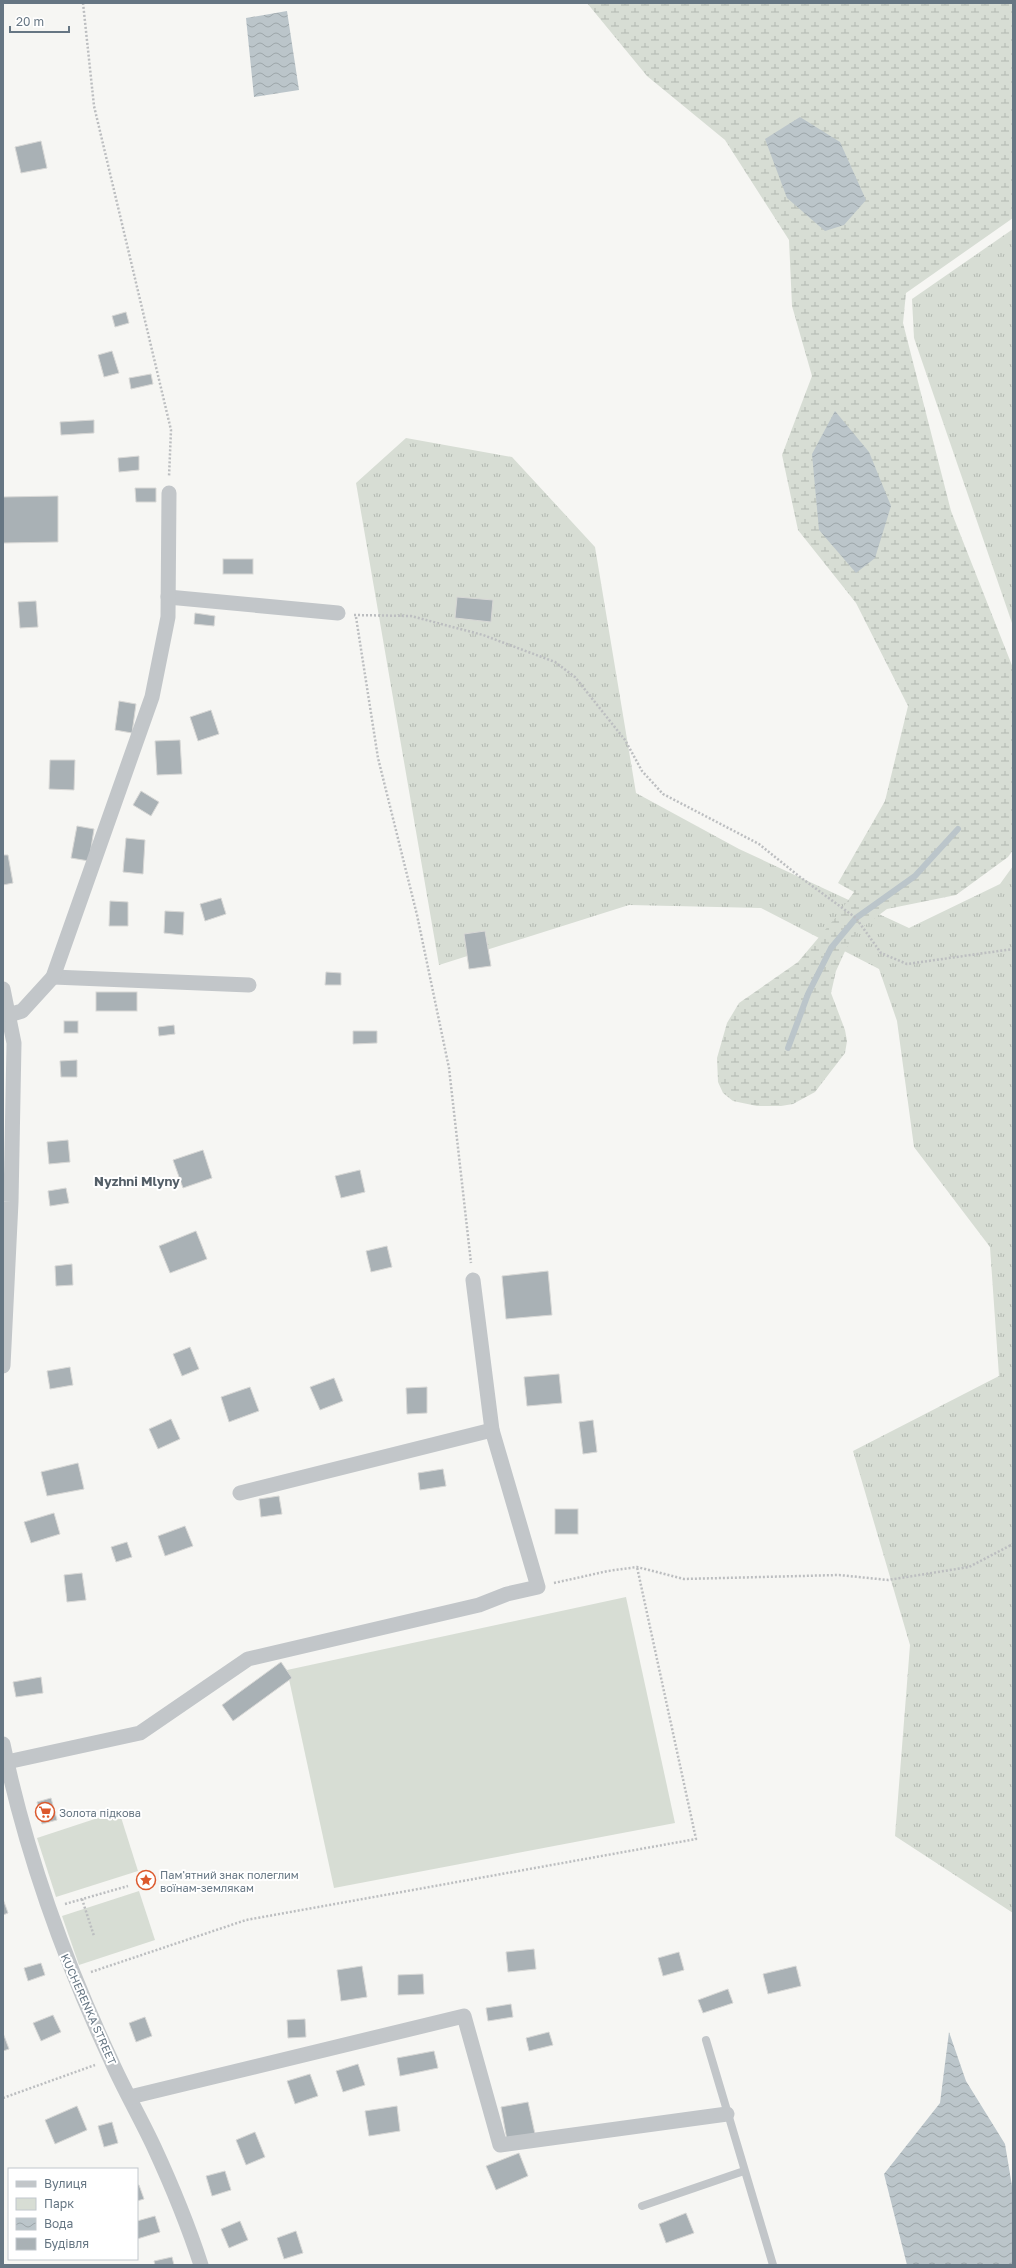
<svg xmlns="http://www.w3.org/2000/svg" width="1016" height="2268" font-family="'Golos Text',sans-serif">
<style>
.grass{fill:url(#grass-tufts)}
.wetland{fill:url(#wetland-marsh)}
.park{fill:#d7ddd4}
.water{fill:url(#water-waves)}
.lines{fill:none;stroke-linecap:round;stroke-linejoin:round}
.stream{stroke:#bbc5ca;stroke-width:6}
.building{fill:#a9b1b5;stroke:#d8d8d6}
.path{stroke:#bcbec0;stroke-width:2.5;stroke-dasharray:2 2;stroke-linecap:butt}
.service{stroke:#c2c6c9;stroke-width:8}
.minor{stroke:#c2c6c9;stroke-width:15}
.labels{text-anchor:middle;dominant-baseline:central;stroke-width:4;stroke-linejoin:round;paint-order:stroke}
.poi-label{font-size:11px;fill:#667683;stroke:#fff;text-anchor:start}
.street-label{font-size:11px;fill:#667683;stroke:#fff}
.quarter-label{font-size:13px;font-weight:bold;fill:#545f68;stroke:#fff}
</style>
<defs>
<pattern id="grass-tufts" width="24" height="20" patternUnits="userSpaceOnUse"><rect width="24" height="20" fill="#d7ddd4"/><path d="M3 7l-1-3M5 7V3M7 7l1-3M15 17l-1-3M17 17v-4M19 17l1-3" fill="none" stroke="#b2b8b1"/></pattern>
<pattern id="wetland-marsh" width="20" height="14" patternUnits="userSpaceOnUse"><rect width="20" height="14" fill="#d7ddd4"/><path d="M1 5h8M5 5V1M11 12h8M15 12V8" fill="none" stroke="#b2b8b1"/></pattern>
<pattern id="water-waves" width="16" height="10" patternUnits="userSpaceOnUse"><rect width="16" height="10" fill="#bbc5ca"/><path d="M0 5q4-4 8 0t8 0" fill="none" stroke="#9ca5a9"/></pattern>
</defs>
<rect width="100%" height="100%" fill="#f6f6f3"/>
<g class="grass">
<path d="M1013,229V626L914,338L912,299Z"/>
<path d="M406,438L512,457L595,547L636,793L739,849L909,928L1000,884L1013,866V1913L895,1836L910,1645L853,1451L999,1376L990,1247L914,1147L897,1021L879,969L761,908L629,905L439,965L356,483Z"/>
</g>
<path class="wetland" d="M587,3H1013V218L906,293L903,323L951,511L1013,668V850L1008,857L956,895L887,909L860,929L846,949L836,971L831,993L845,1030L847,1041L845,1053L815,1092L793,1104L781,1106H757L733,1101L723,1093L718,1082L717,1058L727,1023L739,1003L798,962L836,917L854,892L838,883L885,801L908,706L856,603L798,530L782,455L812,376L792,306L789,240L725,140L647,76Z"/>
<g class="park">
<path d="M626,1597L675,1823L334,1888L287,1670Z"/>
<path d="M119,1811L138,1871L56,1897L37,1838Z"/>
<path d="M139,1891L155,1940L79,1965L62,1916Z"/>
</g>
<g class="water">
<path d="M287,11L299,90L254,97L246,18Z"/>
<path d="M800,117L840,142L866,200L844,225L825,231L787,198L765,139Z"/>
<path d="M835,411L869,452L891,506L875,558L856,573L819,530L812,454Z"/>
<path d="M949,2032L966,2081L1005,2144L1013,2192V2265H907L884,2174L940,2103Z"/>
</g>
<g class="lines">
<path class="stream" d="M788,1048L808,994L831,948L856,918L915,876L958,829"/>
</g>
<g class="building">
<path d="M41,141L47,168L21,173L15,147Z"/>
<path d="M126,312L129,323L115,327L112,316Z"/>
<path d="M112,351L119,373L104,377L98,355Z"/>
<path d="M151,374L153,384L131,389L129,378Z"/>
<path d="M94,420V433L61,435L60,422Z"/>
<path d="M139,456V470L119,472L118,458Z"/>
<path d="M135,488H156V502H136Z"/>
<path d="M58,496V542L3,543V497Z"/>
<rect x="223" y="559" width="30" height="15"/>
<path d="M457,597L493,600L491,622L455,618Z"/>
<path d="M36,601L38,627L20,628L18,602Z"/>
<path d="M195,613L215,616L214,626L194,624Z"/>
<path d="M119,701L136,704L132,733L115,730Z"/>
<path d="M211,710L219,734L198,741L190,717Z"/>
<path d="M180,740L182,774L157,775L155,741Z"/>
<path d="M50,760H75L74,790L49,789Z"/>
<path d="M141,791L159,802L151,816L133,805Z"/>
<path d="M77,826L94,829L89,861L71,858Z"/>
<path d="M126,838L145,840L143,874L123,872Z"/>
<path d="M3,855H8L13,883L3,885Z"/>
<path d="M221,898L226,914L205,921L200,904Z"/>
<path d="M110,901L128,902V926H109Z"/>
<path d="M165,911L184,912L183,935L164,933Z"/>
<path d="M485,931L491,966L469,969L464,934Z"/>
<path d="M326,972L341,973V985H325Z"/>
<rect x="96" y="992" width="41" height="19"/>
<rect x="64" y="1021" width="14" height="12"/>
<path d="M174,1025L175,1034L159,1036L158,1027Z"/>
<path d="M353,1031H377V1043L353,1044Z"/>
<path d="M77,1060V1077H61L60,1061Z"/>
<path d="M68,1140L70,1162L49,1164L47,1142Z"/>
<path d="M203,1150L212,1178L183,1188L173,1160Z"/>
<path d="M360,1170L365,1192L341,1198L335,1176Z"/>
<path d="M66,1188L69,1203L50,1206L48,1191Z"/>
<path d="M196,1231L207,1259L170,1273L159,1246Z"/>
<path d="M387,1246L392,1267L371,1272L366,1251Z"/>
<path d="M72,1264L73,1285L56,1286L55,1266Z"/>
<path d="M548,1271L552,1315L506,1319L502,1276Z"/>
<path d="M190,1347L199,1369L182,1376L173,1354Z"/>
<path d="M70,1367L73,1385L50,1389L47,1371Z"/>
<path d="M559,1374L562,1403L527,1406L524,1377Z"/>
<path d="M334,1378L343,1401L320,1410L310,1387Z"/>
<path d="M250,1387L259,1411L229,1422L221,1397Z"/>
<path d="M427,1387V1413L407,1414L406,1388Z"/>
<path d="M171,1419L180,1439L158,1449L149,1429Z"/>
<path d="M593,1420L597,1452L583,1454L579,1422Z"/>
<path d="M78,1463L84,1489L47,1496L41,1472Z"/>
<path d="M443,1469L446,1486L420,1490L418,1473Z"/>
<path d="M279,1496L282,1514L261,1517L259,1499Z"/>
<rect x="555" y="1509" width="23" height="25"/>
<path d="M54,1513L60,1534L31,1543L24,1522Z"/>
<path d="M185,1526L193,1546L165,1556L158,1536Z"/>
<path d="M127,1542L132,1557L116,1562L111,1547Z"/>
<path d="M82,1573L86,1600L67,1602L64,1575Z"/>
<path d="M281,1662L292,1678L233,1721L222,1705Z"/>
<path d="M41,1677L43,1693L16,1697L13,1682Z"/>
<path d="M51,1798L57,1820L42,1824L37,1802Z"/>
<path d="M3,1899L8,1913L3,1915Z"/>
<path d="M534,1949L536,1969L508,1972L506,1952Z"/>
<path d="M679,1952L684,1970L663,1976L658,1958Z"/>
<path d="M41,1963L45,1975L28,1981L24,1968Z"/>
<path d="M362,1966L367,1997L341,2001L337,1970Z"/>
<path d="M796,1966L801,1986L768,1994L763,1974Z"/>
<path d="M423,1974L424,1994L398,1995V1975Z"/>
<path d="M728,1989L733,2003L703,2013L698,2000Z"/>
<path d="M511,2004L513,2017L488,2021L486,2008Z"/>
<path d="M53,2015L61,2032L41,2041L33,2023Z"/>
<path d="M145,2017L152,2036L136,2042L129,2023Z"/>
<path d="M305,2019L306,2037L288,2038L287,2020Z"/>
<path d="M549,2032L553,2045L529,2051L526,2038Z"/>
<path d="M3,2033L9,2049L3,2051Z"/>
<path d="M434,2051L438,2068L400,2076L397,2058Z"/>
<path d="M358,2064L365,2085L343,2092L336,2071Z"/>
<path d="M310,2074L318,2096L295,2104L287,2081Z"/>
<path d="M528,2102L535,2134L507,2140L501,2107Z"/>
<path d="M77,2106L87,2130L55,2144L45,2120Z"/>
<path d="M397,2106L400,2131L369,2136L365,2111Z"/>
<path d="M112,2122L118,2143L104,2147L98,2126Z"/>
<path d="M255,2132L265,2157L246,2165L236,2140Z"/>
<path d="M519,2153L528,2176L496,2190L486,2166Z"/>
<path d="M225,2171L231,2190L212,2196L206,2176Z"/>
<path d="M137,2185H139L144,2199L137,2201Z"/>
<path d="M686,2213L694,2233L666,2243L659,2224Z"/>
<path d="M155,2216L160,2232L137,2239V2221Z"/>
<path d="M240,2221L248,2240L229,2248L221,2229Z"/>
<path d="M296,2231L303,2253L284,2259L277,2238Z"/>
<path d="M172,2257L174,2265H155L154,2261Z"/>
</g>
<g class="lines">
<g class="path">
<path d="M83,3L94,106L171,430L169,477"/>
<path d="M354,615L411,616L483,635L555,662L575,677L625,740L642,771L663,794L759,844L800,877L856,918L881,953L907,964L1013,949"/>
<path d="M356,617L378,758L417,915L449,1068L471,1263"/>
<path d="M554,1583L608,1571L637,1567L684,1579L839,1575L888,1580L969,1567L1013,1544"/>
<path d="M82,1899L94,1936"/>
<path d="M65,1904L128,1886"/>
<path d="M91,1972L246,1920L696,1839L637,1567"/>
<path d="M3,2098L95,2065"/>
</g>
<g class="service">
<path d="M706,2040L773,2265"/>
<path d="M642,2206L744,2171"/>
</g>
<g class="minor">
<path d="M168,597L338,613"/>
<path d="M53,977L249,985"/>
<path d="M3,989L14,1043L11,1202L3,1366"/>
<path d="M9,1015L22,1011L53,977L152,697L168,617L169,493"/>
<path d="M240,1493L492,1430"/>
<path d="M3,1744C26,1854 63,1957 110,2058C123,2088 140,2117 154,2147C172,2186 188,2225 201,2265"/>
<path d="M7,1762L140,1733L248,1659L479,1605L507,1594L538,1587L492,1430L473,1280"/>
<path d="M130,2097L464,2016L500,2145L727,2114"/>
</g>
</g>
<defs>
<symbol id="supermarket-ring" viewBox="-11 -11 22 22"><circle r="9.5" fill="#fff" stroke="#dc592d" stroke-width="1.5"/><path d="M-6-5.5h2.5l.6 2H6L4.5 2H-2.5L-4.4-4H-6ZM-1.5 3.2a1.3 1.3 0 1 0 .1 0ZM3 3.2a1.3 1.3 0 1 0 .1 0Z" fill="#dc592d"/></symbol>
<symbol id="sight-ring" viewBox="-11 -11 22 22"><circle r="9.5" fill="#fff" stroke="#dc592d" stroke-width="1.5"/><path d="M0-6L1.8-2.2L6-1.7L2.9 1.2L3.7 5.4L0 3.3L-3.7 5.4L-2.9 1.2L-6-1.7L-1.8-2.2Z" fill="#dc592d"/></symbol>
</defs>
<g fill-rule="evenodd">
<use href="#supermarket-ring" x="34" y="1801" width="22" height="22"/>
<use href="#sight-ring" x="135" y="1869" width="22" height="22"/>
</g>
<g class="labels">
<g class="poi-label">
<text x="59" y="1812">Золота підкова</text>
<text x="160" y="1874">Пам'ятний знак полеглим<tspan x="160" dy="13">воїнам-землякам</tspan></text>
</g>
<g class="street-label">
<text transform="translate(89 2009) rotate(66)">KUCHERENKA STREET</text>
</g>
<g class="quarter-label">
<text x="137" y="1181">Nyzhni Mlyny</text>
</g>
</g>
<rect width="1016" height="2268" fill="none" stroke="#667683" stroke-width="8"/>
<rect x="8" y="2168" width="130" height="92" fill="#ffffff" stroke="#c2c8cd"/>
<rect x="16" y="2181" width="20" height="6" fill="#c2c6c9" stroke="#c2c8cd"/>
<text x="44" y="2188" font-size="12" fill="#667683">Вулиця</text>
<rect x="16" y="2198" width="20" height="12" fill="#d7ddd4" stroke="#c2c8cd"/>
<text x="44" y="2208" font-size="12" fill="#667683">Парк</text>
<rect x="16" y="2218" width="20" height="12" fill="url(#water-waves)" stroke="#c2c8cd"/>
<text x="44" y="2228" font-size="12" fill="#667683">Вода</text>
<rect x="16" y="2238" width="20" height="12" fill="#a9b1b5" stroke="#c2c8cd"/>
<text x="44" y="2248" font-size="12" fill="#667683">Будівля</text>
<path d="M10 26v6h59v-6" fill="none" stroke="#667683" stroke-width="2"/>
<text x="16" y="26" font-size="12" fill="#667683" stroke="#ffffff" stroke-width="3" paint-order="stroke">20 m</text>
</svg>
